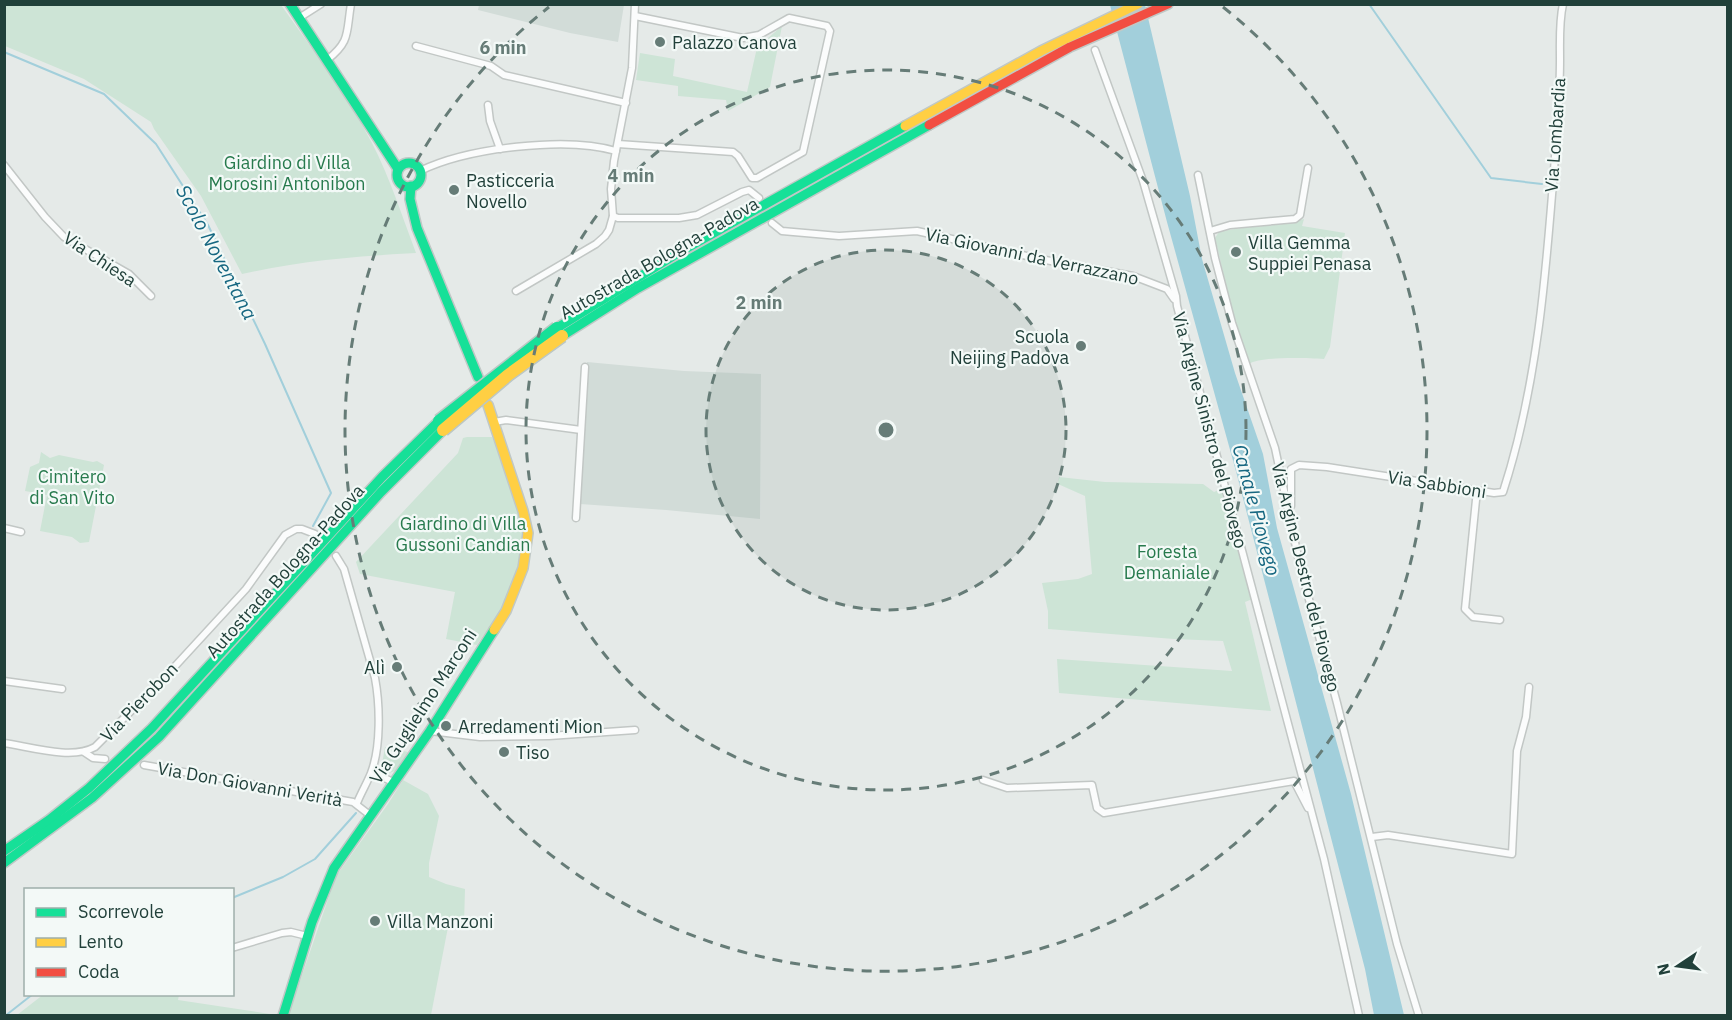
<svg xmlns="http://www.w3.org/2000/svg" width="1732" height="1020" font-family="'IBM Plex Sans',sans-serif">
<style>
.built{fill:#d2dcd8}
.green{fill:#cde4d6}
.water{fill:#a2cfdb}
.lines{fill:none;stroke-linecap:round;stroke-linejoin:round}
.stream{stroke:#a2cfdb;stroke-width:2}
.street-casing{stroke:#c2c7c5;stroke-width:9}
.fast-casing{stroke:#c0c8c6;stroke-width:12}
.slow-casing{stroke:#c0c8c6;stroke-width:12}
.jam-casing{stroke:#c0c8c6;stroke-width:12}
.street{stroke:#fbfcfc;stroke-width:6}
.fast{stroke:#16e098;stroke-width:9}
.slow{stroke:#ffcf43;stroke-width:9}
.jam{stroke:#f24e42;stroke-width:9}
.fast-bridge-casing{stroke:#bcc7c4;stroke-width:15;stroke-linecap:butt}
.slow-bridge-casing{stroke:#bcc7c4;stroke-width:15;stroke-linecap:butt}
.fast-bridge{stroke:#16e098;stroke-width:12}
.slow-bridge{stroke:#ffcf43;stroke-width:12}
.ring{fill:none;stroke:#667c77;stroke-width:3;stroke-dasharray:10 8}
.poi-dot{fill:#667c77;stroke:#f3f9f7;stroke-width:2}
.labels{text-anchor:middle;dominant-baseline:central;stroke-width:4.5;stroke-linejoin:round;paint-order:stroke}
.poi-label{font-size:18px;fill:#21403a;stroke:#f3f9f7;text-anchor:start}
.street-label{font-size:18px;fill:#21403a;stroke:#f3f9f7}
.park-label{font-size:18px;fill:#277a4d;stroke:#f3f9f7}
.water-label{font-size:20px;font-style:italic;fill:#166781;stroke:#f3f9f7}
.centre{fill:#667c77;stroke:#f3f9f7;stroke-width:3}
.ring-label{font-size:18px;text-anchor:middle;font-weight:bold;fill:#667c77;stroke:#f3f9f7;stroke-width:4.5;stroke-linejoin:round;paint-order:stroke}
</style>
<rect width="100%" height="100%" fill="#e5eae8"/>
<g class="built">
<path d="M479,5L624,4V5L618,42L570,33L478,10Z"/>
<path d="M587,362L684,371L761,374L760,519L666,510L580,504Z"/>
</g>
<g class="green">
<path d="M5,4L281,5C313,50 346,94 372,143C390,178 402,216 416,253C358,256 299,261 242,274L201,196L154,129L151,122L84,79L5,46Z"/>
<path d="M782,26L770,87L728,111L726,100L678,96V86L636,80L640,53L675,59L673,76L747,92L756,52L760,45Z"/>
<path d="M1304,219L1302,226L1345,233L1330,347L1324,359C1305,358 1265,356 1248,364L1234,318L1215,238L1219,232C1247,225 1276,228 1304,219Z"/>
<path d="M467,437H492C520,490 536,547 506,603C498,618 486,630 477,645L446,639L455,592L360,574L356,562L458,453L463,438Z"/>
<path d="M41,452L50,458L59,455L93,462L97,461L104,465L89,542L80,543L72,537L40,531L47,495L25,491L30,467L39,463Z"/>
<path d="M1059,477L1105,482L1203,484L1214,492L1225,487L1255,598L1245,602L1271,711L1059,693L1057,659L1232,671L1223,641L1174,639L1048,629V611L1042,583L1078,579L1092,574L1085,496L1058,484Z"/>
<path d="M385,747L408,752L395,771L389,773L381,770Z"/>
<path d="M403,780L428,794L439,816L429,863V877L446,884L465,889L464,924L449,922L431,1015L288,1016L336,876L388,804Z"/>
<path d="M44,994L179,995L178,1000L270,1014V1016L17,1015Z"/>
</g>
<path class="water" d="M1110,5H1145L1190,196L1202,259L1235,373L1263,454L1277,528L1351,794L1404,1015H1374L1365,969L1237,475L1167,222Z"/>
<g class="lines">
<g class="stream">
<path d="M1369,4L1491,178L1542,184"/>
<path d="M4,52L104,94L156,144L208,225L265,344L331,493L313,526"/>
<path d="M232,898L283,877L315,859L356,813"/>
<path d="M5,1016L33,994"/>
</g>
<defs>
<g id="street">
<path d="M299,18L321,4"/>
<path d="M416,46L491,66L504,75L626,103"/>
<path d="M1095,50L1143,181L1176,296L1177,306L1324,859L1359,1016"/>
<path d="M327,60C351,41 346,33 351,4"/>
<path d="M488,105L490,121L500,149"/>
<path d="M618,144L733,152L738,156L752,178H757L803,152L830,31L827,26L789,18L759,35L743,38L635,16"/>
<path d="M4,165L45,217L64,237L129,274L151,296"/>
<path d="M420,171C467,148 566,136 616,151"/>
<path d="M1198,175L1215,258L1232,323L1275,448L1300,566L1337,703L1397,944L1419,1016"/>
<path d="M613,216L618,218H679L697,215L742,192L749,190L759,198"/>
<path d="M772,223L782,231L839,236L917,231L1040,259L1133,276L1167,289L1174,299"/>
<path d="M1210,231L1230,225L1295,219L1300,215L1308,168"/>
<path d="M516,291L596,244L605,236L609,230L613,216L611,189L614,161L632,68L635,4"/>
<path d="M494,422L506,420L581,430"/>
<path d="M1477,490L1465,609L1473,617L1500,620"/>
<path d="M1288,509L1291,506V469L1299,465L1327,467L1494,493L1503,492C1542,372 1548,243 1558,118C1559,99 1560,79 1560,59C1560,41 1559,22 1563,4"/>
<path d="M576,518L585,367"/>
<path d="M4,528L21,532"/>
<path d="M336,556L344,569L375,678C380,705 381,747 371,773C367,783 361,793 357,803"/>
<path d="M4,681L62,689"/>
<path d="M430,731L480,737L549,736L635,730"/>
<path d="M4,743C31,747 72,760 95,747L166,676L246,589L285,535L296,529H302L315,534"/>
<path d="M84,752L93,758L105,759"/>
<path d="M144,765L353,802L371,816"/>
<path d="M372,772L395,783"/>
<path d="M983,780L1007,788L1092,785L1097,808L1104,813L1294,781L1308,808"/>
<path d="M1372,837L1388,835L1512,854L1517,751L1526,717L1529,687"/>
<path d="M232,948L282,933L291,932L307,936"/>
</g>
<g id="fast">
<path d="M290,4L398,169"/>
<circle cx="409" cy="175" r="12"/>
<path d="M411,186L410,199L417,228L478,377"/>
<path d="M557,328L678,253L905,126"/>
<path d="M562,336L638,288L929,125"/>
<path d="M4,851L49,820L89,788L152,728L382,477L439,421"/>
<path d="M4,863L92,798L159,737L381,492L443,430"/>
<path d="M283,1016L312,922L334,868L430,731L494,630"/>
</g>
<g id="slow">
<path d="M905,126L1041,51L1138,4"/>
<path d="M488,405L523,511L528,533L523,568L506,611L494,630"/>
</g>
<path id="jam" d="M929,125L1070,47L1168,4"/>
</defs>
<use href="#street" class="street-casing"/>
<use href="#fast" class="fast-casing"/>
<use href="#slow" class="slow-casing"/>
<use href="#jam" class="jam-casing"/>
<use href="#street" class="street"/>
<use href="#fast" class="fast"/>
<use href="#slow" class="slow"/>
<use href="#jam" class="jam"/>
<defs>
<path id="fast-bridge" d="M439,421L557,328"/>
<path id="slow-bridge" d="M443,430L508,375L562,336"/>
</defs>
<use href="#fast-bridge" class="fast-bridge-casing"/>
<use href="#slow-bridge" class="slow-bridge-casing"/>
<use href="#fast-bridge" class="fast-bridge"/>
<use href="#slow-bridge" class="slow-bridge"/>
</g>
<circle cx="886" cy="430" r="180" fill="#667c77" fill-opacity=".12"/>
<g class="ring">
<circle cx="886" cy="430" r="180"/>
<circle cx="886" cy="430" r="360"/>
<path d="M1223 7A541 541 0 1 1 549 7"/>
</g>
<g class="poi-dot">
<circle cx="660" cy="42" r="6"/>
<circle cx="454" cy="190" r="6"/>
<circle cx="1236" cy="252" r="6"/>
<circle cx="1081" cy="346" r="6"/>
<circle cx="397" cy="667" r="6"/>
<circle cx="446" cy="726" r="6"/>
<circle cx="504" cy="752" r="6"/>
<circle cx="375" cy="921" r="6"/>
</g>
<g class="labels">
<g class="poi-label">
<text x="672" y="42">Palazzo Canova</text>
<text x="466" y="180">Pasticceria<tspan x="466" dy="21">Novello</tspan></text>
<text x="1248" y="242">Villa Gemma<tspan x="1248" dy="21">Suppiei Penasa</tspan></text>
<text x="1069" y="336" text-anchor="end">Scuola<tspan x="1069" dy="21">Neijing Padova</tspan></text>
<text x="385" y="667" text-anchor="end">Alì</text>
<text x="458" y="726">Arredamenti Mion</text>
<text x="516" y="752">Tiso</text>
<text x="387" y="921">Villa Manzoni</text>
</g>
<g class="street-label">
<text transform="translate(1555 135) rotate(-86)">Via Lombardia</text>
<text transform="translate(1032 256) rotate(12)">Via Giovanni da Verrazzano</text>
<text transform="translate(659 258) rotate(-30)">Autostrada Bologna-Padova</text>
<text transform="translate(100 259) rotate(34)">Via Chiesa</text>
<text transform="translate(1210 430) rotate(75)">Via Argine Sinistro del Piovego</text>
<text transform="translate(1437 484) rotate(9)">Via Sabbioni</text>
<text transform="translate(285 571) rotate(-48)">Autostrada Bologna-Padova</text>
<text transform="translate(1306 577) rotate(76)">Via Argine Destro del Piovego</text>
<text transform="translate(139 702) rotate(-46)">Via Pierobon</text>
<text transform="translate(423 706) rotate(-57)">Via Guglielmo Marconi</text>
<text transform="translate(250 784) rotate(10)">Via Don Giovanni Verità</text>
</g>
<g class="park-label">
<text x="287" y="162">Giardino di Villa<tspan x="287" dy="21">Morosini Antonibon</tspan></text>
<text x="72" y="476">Cimitero<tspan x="72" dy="21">di San Vito</tspan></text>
<text x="463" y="523">Giardino di Villa<tspan x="463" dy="21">Gussoni Candian</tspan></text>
<text x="1167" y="551">Foresta<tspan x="1167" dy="21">Demaniale</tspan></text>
</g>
<g class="water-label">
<text transform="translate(217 252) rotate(62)">Scolo Noventana</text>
<text transform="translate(1257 510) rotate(75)">Canale Piovego</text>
</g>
</g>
<circle cx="886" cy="430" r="9" class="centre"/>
<g class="ring-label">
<text x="503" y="54">6 min</text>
<text x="631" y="182">4 min</text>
<text x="759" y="309">2 min</text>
</g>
<rect width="1732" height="1020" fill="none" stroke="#21403a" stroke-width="12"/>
<rect x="24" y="888" width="210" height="108" fill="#f3f9f7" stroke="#9fafab" stroke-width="1.5"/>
<rect x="36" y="908" width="30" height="9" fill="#16e098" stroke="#9fafab" stroke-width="1.5"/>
<text x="78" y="918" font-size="18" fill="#21403a">Scorrevole</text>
<rect x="36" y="938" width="30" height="9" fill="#ffcf43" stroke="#9fafab" stroke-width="1.5"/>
<text x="78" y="948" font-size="18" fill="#21403a">Lento</text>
<rect x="36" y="968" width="30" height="9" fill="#f24e42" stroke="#9fafab" stroke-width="1.5"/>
<text x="78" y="978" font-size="18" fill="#21403a">Coda</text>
<g transform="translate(1678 966) rotate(257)" stroke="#f3f9f7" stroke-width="4.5" paint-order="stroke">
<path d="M0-4.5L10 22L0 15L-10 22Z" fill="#21403a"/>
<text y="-9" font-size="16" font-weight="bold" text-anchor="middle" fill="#21403a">N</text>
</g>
</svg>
